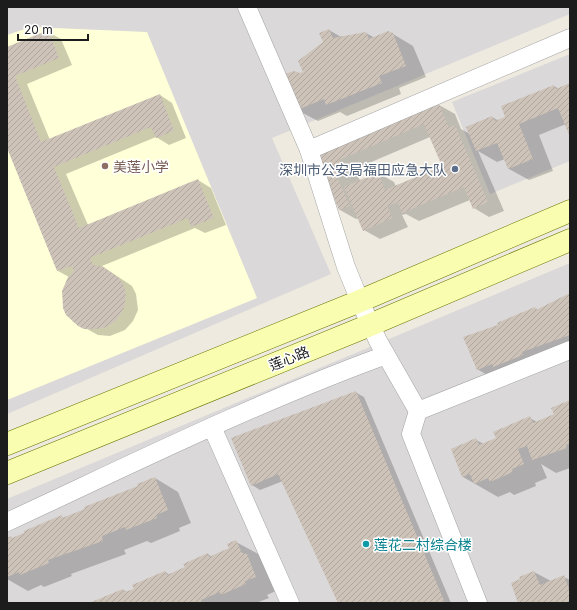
<svg xmlns="http://www.w3.org/2000/svg" width="577" height="610" font-family="Inter,'Noto Sans SC',sans-serif">
<style>
.residential{fill:#dad8d8}
.education{fill:#ffffd8}
.shadow{fill:#0003;fill-rule:evenodd}
.building{fill:url(#building-hatch)}
.lines{fill:none;stroke-linecap:round;stroke-linejoin:round}
.street-casing{stroke:#a3a3a3;stroke-width:19}
.secondary-casing{stroke:#677500;stroke-width:23}
.street{stroke:#fff;stroke-width:18}
.secondary{stroke:#f9fdaf;stroke-width:22}
.education-dot{fill:#8d6e63;stroke:#fff;stroke-width:1.5}
.service-dot{fill:#5c6f8a;stroke:#fff;stroke-width:1.5}
.culture-dot{fill:#0f9aa8;stroke:#fff;stroke-width:1.5}
.labels{text-anchor:middle;dominant-baseline:central;stroke-width:3;stroke-linejoin:round;paint-order:stroke}
.education-label{font-size:14px;fill:#785e54;stroke:#fff;text-anchor:start}
.service-label{font-size:14px;fill:#4e5e75;stroke:#fff;text-anchor:end}
.street-label{font-size:14px;fill:#1c1c1c;stroke:#fff}
.culture-label{font-size:14px;fill:#0d838f;stroke:#fff;text-anchor:start}
</style>
<defs>
<pattern id="building-hatch" width="6" height="6" patternUnits="userSpaceOnUse"><rect width="6" height="6" fill="#cec3b9"/><path d="M-1 1l2-2M0 6l6-6M5 7l2-2" fill="none" stroke="#b0a79e"/></pattern>
</defs>
<rect width="100%" height="100%" fill="#eeeae0"/>
<g class="residential">
<path d="M7,7H570V14L272,138L331,274L7,414Z"/>
<path d="M570,54V161L490,194L452,102Z"/>
<path d="M570,263V603H7V499Z"/>
</g>
<path class="education" d="M31,27L147,32L257,298L7,400V35Z"/>
<g class="shadow">
<path d="M329,30L341,37L366,33L375,38L393,34L413,46L426,77L399,88L401,94L347,116L340,112L318,121L297,110L300,74L304,73L324,43Z"/>
<path d="M48,32L61,39L72,65L27,84L50,140L160,95L172,103L186,138L169,145L156,137L66,174L88,225L198,180L211,188L226,225L205,233L195,228L102,266L132,286L136,294L138,310L133,321L125,330L110,336L98,335L72,321L69,277L58,271L7,146V48Z"/>
<path d="M570,84V134L566,124L539,135L553,171L529,180L509,169L505,159L497,162L478,151L504,211L489,217L474,208L470,200L419,221L406,214L402,215L408,227L380,239L364,230L359,218L356,219L340,210L318,157L439,105L455,114L461,129L470,134L492,117L499,121L506,118L554,86L559,89ZM430,137L443,166L396,187L394,182L378,173L360,181L355,169Z"/>
<path d="M570,295V356L501,383L477,369L499,326L535,308L538,310Z"/>
<path d="M355,392L364,397L451,603H339L283,481L260,490L252,485Z"/>
<path d="M570,401V468L556,473L541,464L547,478L535,483L536,486L514,495L510,492L498,497L463,477L452,450L476,440L484,444L497,439L530,418L537,422L555,415Z"/>
<path d="M155,478L178,492L191,523L179,528L180,531L151,543L147,541L124,550L126,554L71,574L72,576L44,587L41,585L28,591L7,579V539L11,537L14,539L61,517L64,518L139,487Z"/>
<path d="M236,542L260,555L278,590L267,595L269,598L256,603H92L123,590L127,592L136,589L165,572L170,575L186,568L208,554L212,557L230,549Z"/>
<path d="M534,572L551,581L564,577L570,580V603H520Z"/>
</g>
<g class="building">
<path d="M329,29L333,38L366,32L369,39L388,31L393,33L406,66L379,76L382,83L326,105L324,99L297,110L282,75L294,71L300,73L303,72L298,61L323,42L319,33Z"/>
<path d="M48,30L59,58L15,76L41,142L160,94L174,131L156,138L151,127L54,167L79,228L198,179L214,218L191,227L188,218L90,258L93,265L103,267L119,278L124,286L126,296L124,308L117,320L107,327L97,329H84L78,326L66,315L63,308L62,291L68,277L74,272L72,266L57,271L7,148V47Z"/>
<path d="M570,83V137L558,108L519,124L533,159L508,169L497,143L476,151L466,127L492,116L495,121L505,117L501,106L554,85L556,89Z"/>
<path d="M439,104L449,128L455,125L488,202L473,209L464,187L402,213L398,202L387,206L392,218L363,231L344,187L378,172L385,190L442,166L424,124L339,160L344,172L336,175L350,206L339,210L316,156Z"/>
<path d="M570,293V335L522,352L523,355L493,367L492,364L477,370L463,337L498,325L497,323L535,307L536,310Z"/>
<path d="M356,391L445,603H338L278,474L251,486L231,438Z"/>
<path d="M570,400V443L566,445L567,448L532,460L527,446L518,449L524,464L512,469L513,472L490,482L488,478L474,484L470,474L462,477L451,449L476,438L479,445L496,438L493,432L530,416L533,423L554,414L551,408Z"/>
<path d="M155,477L168,510L156,515L157,518L126,530L125,527L102,536L103,541L48,560L49,563L20,575L19,572L7,577V538L11,536L12,538L24,533V531L62,515V518L85,509L84,507L138,486L137,484Z"/>
<path d="M236,540L242,553L247,554L256,577L245,581L246,584L221,595L220,592L201,600L202,603H89L123,589L125,592L134,589L132,585L165,571L167,575L185,567L183,564L208,553L209,557L229,548L227,544Z"/>
<path d="M534,571L540,585L564,575L570,592V603H518L511,583L520,579L519,577Z"/>
</g>
<g class="lines">
<defs>
<g id="street">
<path d="M247,7L309,150L346,267L362,306L378,341L418,411L411,434L478,603"/>
<path d="M309,150L570,38"/>
<path d="M418,411L570,350"/>
<path d="M212,427L290,603"/>
<path d="M7,522C132,464 257,402 386,355"/>
</g>
<g id="secondary">
<path d="M7,444L360,301L570,211"/>
<path d="M7,473L370,325L570,240"/>
</g>
</defs>
<use href="#street" class="street-casing"/>
<use href="#secondary" class="secondary-casing"/>
<use href="#street" class="street"/>
<use href="#secondary" class="secondary"/>
</g>
<circle class="education-dot" cx="105" cy="166" r="4"/>
<circle class="service-dot" cx="455" cy="169" r="4"/>
<circle class="culture-dot" cx="366" cy="544" r="4"/>
<g class="labels">
<g class="education-label">
<text x="113" y="166">美莲小学</text>
</g>
<g class="service-label">
<text x="447" y="169">深圳市公安局福田应急大队</text>
</g>
<g class="street-label">
<text transform="translate(289 358) rotate(-22)">莲心路</text>
</g>
<g class="culture-label">
<text x="374" y="544">莲花二村综合楼</text>
</g>
</g>
<rect width="577" height="610" fill="none" stroke="#1c1c1c" stroke-width="16"/>
<path d="M18 34v6h70v-6" fill="none" stroke="#1c1c1c" stroke-width="2"/>
<text x="24" y="34" font-size="12" fill="#1c1c1c" stroke="#ffffff" stroke-width="3" paint-order="stroke">20 m</text>
</svg>
